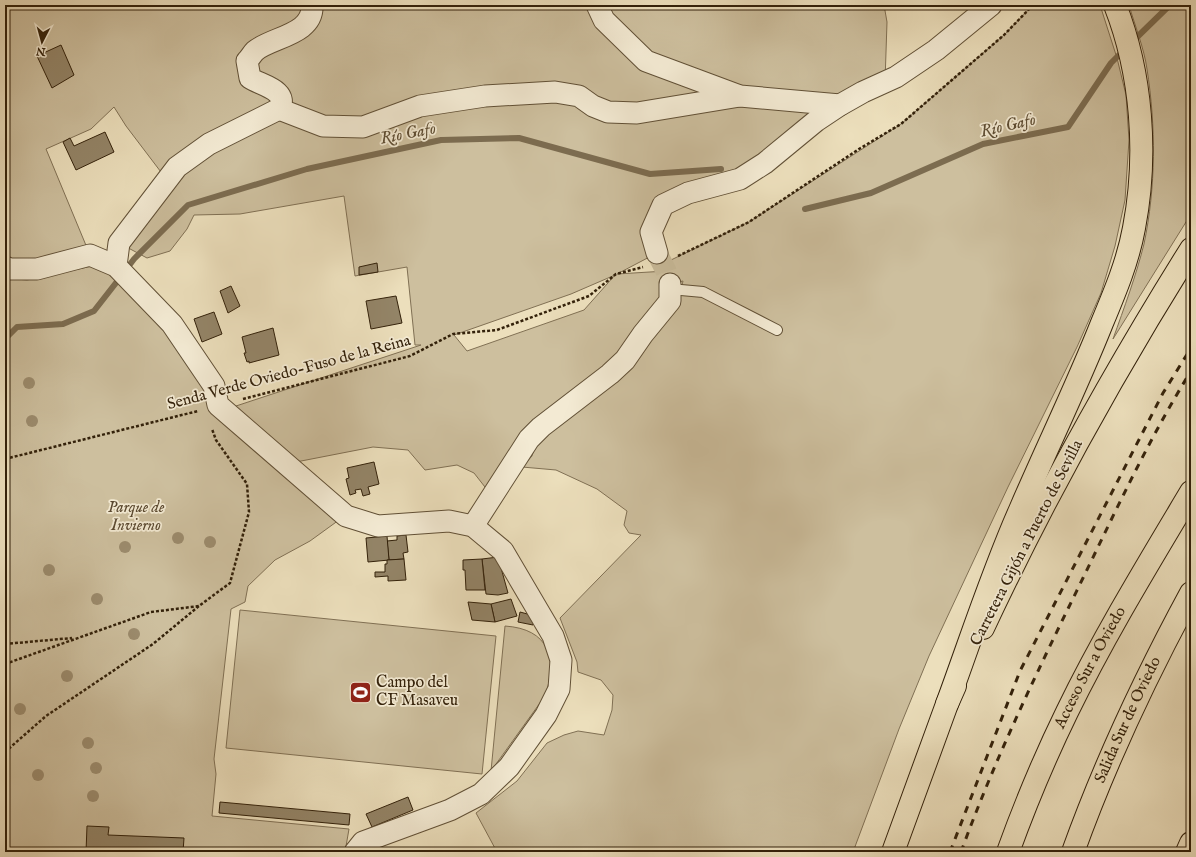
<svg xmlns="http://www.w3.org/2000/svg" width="1196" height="857" font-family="'IM FELL English',serif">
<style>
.green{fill:#cdbf9e;stroke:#807054;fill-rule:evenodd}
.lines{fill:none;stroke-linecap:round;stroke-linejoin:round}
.stream{stroke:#7c6c50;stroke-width:6}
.building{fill:#938467;stroke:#33210a}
.minor-tunnel{stroke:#c7b998;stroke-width:21;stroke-dasharray:21 10;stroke-linecap:butt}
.service-casing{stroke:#615036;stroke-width:12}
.minor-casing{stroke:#615036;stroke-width:23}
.trunk-casing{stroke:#33210a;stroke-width:24}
.motorway-casing{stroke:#33210a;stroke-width:24}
.path{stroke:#33210a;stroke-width:2.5;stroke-dasharray:3 2;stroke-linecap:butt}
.service{stroke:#f3ead3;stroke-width:10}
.minor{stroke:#f3ead3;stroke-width:21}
.trunk{stroke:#ecdfbc;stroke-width:22}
.motorway{stroke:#ecdfbc;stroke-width:22}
.rail{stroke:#33210a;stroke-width:3;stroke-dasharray:7 7;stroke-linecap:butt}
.tree{fill:#9c8c6e}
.labels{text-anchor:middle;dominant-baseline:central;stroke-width:3.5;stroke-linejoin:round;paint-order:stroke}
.street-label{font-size:16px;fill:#33210a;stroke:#f3ead3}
.park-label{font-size:16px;font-style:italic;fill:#5a482f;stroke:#f3ead3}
.poi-label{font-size:16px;fill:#33210a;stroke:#f3ead3;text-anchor:start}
.water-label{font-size:17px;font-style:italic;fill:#5e4d33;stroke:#f3ead3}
</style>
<rect width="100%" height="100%" fill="#ecdfbc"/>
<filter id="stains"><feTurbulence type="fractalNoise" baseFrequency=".005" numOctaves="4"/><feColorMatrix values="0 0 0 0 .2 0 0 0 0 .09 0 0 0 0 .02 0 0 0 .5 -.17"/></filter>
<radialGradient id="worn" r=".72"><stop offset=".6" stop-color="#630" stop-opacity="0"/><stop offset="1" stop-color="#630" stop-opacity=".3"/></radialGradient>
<g class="green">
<path d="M5,5H884L887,22L885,82L765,163L663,205L657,253L617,274L666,271L671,260L749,222L901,124L1004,35L1033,5H1100L1117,58L1126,95L1129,140L1125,200L1115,246L1101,293L1077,347L1008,487L929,656L899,729L853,852H497L476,813L517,781L547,743L564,735L578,731L604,735L612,710L613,695L601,680L578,672L577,662L560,618L641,535L629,533L624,525L627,511L597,489L556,470L522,467L532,456L534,449L678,302L683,281L670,284V301L570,405L492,496L474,473L457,465L425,470L408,450L373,447L296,462L244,420L236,406L421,345H415L407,267L355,276L344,196L240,214L194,215L187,229L170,251L147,258L119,243L167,180L126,126L114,107L91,129L46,149L90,255L5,267ZM615,275L584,310L467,351L454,335L571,294Z"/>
<path d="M1129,5H1191V214L1113,339C1124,308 1136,276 1144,244C1156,187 1156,126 1147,69C1144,48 1135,26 1129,5Z"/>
<path d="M97,265L109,268L162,321L202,386L339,520L310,541L275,560L248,586L245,602L231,609L214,759L216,774L212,816L349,829L345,852H5V278L27,280Z"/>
<path d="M240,610L496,636L482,774L226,748Z"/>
<path d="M505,626C549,629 558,658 545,696L491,771Z"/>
</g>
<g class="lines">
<g class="stream">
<path d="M1132,42L1170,5"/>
<path d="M805,209L871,193L983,144L1068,127L1111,63L1124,50"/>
<path d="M128,267L134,259L188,205L307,169L441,140L519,138L650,174L721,169"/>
<path d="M5,339L17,327L63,324L94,311L119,279"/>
</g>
</g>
<g class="building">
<path d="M61,45L74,75L52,88L37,56Z"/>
<path d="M105,132L114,152L76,170L63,142L70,138L74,146Z"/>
<path d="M377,263L378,272L359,275V267Z"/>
<path d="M231,286L240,306L228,313L220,291Z"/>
<path d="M396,296L402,323L371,329L366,301Z"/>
<path d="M214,312L222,334L202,342L194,319Z"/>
<path d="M273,328L279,355L249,363V361L247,362L244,353H246L242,337Z"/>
<path d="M374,462L379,484L368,487L370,494L363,496L361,489L355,490L356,493L350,495L346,479L349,478L347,468Z"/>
<path d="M406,535L408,552L403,553L404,559L389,560L387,541L397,540V536Z"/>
<path d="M387,536L389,560L368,562L366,538Z"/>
<path d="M498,557L508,593L498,595L486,594L482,559Z"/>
<path d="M404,559L406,580L388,581V576L375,577V572H385V564H387V560Z"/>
<path d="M482,559L485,590H466L465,570H463V560Z"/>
<path d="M511,599L517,616L495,622L491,604Z"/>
<path d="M468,602L491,604L495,622L472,620Z"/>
<path d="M520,612L535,616L533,625L518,622Z"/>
<path d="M408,797L413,810L372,827L366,814Z"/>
<path d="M220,802L350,814L349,825L219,813Z"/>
<path d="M87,826L109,827L108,835L184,838L183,852H86Z"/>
</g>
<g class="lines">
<path class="minor-tunnel" d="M657,253L666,271L670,284"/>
<defs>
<path id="service" d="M670,289L703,292L777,330"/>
<g id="minor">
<path d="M597,5L604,20L646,61L740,96L840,105"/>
<path d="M279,109L323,126L363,127L420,106L485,96L555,92L579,96L593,106L608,112L637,113L740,96"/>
<path d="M657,253L651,232L663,205L688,193L740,179L765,163L816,121L840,105L863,92L896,77L936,50L991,5"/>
<path d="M116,266L119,243L177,167L209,144L279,109C290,90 260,85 250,78L247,61C250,58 252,54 255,51C271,37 314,35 312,5"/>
<path d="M5,267L10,269H37L90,255L116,266L172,324L214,386L218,405L346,516L378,526L449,521L473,526L503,551L553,636L561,660L559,689L546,715L509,767L481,794L450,810L363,842L355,852"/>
<path d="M473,526L529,439L541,427L610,374L625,360L643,334L670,301V284"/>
</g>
<g id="trunk">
<path d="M983,628C1044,498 1114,372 1191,249"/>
<path d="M893,852L947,704L955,686"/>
<path d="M1187,852L1191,843"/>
</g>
<g id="motorway">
<path d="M947,704C971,639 992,573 1020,510C1047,447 1077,386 1102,323C1115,292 1128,261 1134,228C1148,155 1142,74 1115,5"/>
<path id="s1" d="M1008,852C1025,805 1045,757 1067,712C1104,636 1148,564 1191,492"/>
<path id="s2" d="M1073,852C1105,763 1146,676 1191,593"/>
</g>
</defs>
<use href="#service" class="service-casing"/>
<use href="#minor" class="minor-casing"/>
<use href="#trunk" class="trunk-casing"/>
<use href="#motorway" class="motorway-casing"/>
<g class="path">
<path d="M678,256L749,222L859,149L901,124L1004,35L1033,5"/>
<path d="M243,399L410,356L453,334L497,330L589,296L616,274L643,267"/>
<path d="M5,459L198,411"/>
<path d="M5,644L72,638"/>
<path d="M5,664L151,612L199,606L230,583L249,512L247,484L216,440L212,429"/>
<path d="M5,752L46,716L153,644L199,606"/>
</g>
<use href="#service" class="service"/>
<use href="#minor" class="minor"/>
<use href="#trunk" class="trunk"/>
<use href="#motorway" class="motorway"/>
<g class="rail">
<path d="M950,852L1020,671L1163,393L1191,348"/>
<path d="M961,852C995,758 1039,668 1083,578C1117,508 1150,437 1191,371"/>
</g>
</g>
<g class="tree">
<circle cx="29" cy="383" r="6"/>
<circle cx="32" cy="421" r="6"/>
<circle cx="178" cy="538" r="6"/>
<circle cx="210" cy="542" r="6"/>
<circle cx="125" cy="547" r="6"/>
<circle cx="49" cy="570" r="6"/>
<circle cx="97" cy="599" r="6"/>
<circle cx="134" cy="634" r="6"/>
<circle cx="67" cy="676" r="6"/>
<circle cx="20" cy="709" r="6"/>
<circle cx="88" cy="743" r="6"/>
<circle cx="96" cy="768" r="6"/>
<circle cx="38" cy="775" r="6"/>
<circle cx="93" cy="796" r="6"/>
</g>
<defs>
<symbol id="stadium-square" viewBox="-11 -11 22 22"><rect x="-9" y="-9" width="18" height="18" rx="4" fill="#8f2418" stroke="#f3ead3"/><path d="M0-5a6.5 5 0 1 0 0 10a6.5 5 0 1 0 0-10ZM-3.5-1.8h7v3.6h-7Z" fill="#fff"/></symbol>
</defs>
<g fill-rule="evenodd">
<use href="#stadium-square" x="348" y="680" width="25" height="25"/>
</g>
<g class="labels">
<g class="street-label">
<text transform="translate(289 373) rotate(-15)">Senda Verde Oviedo-Fuso de la Reina</text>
<text transform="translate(1027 543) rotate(-63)">Carretera Gijón a Puerto de Sevilla</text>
<text stroke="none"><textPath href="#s1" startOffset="202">Acceso Sur a Oviedo</textPath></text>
<text stroke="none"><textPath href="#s2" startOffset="143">Salida Sur de Oviedo</textPath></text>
</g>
<g class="park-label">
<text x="136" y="508">Parque de<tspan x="136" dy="18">Invierno</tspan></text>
</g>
<g class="poi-label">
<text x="376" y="683">Campo del<tspan x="376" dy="18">CF Masaveu</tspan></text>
</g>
<g class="water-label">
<text transform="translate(1008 126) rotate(-13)">Río Gafo</text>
<text transform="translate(408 134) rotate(-11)">Río Gafo</text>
</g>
</g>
<rect width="1196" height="857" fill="none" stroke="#ecdfbc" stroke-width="20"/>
<rect x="6" y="6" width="1184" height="845" fill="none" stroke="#33210a" stroke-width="2"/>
<rect x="10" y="10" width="1176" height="837" fill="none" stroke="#33210a"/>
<g transform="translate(42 42) rotate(186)" stroke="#f3ead3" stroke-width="3" paint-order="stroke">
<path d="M0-3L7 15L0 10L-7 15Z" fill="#33210a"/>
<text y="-6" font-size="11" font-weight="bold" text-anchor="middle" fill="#33210a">N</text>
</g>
<rect width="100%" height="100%" filter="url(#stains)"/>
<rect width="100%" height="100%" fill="url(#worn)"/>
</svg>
